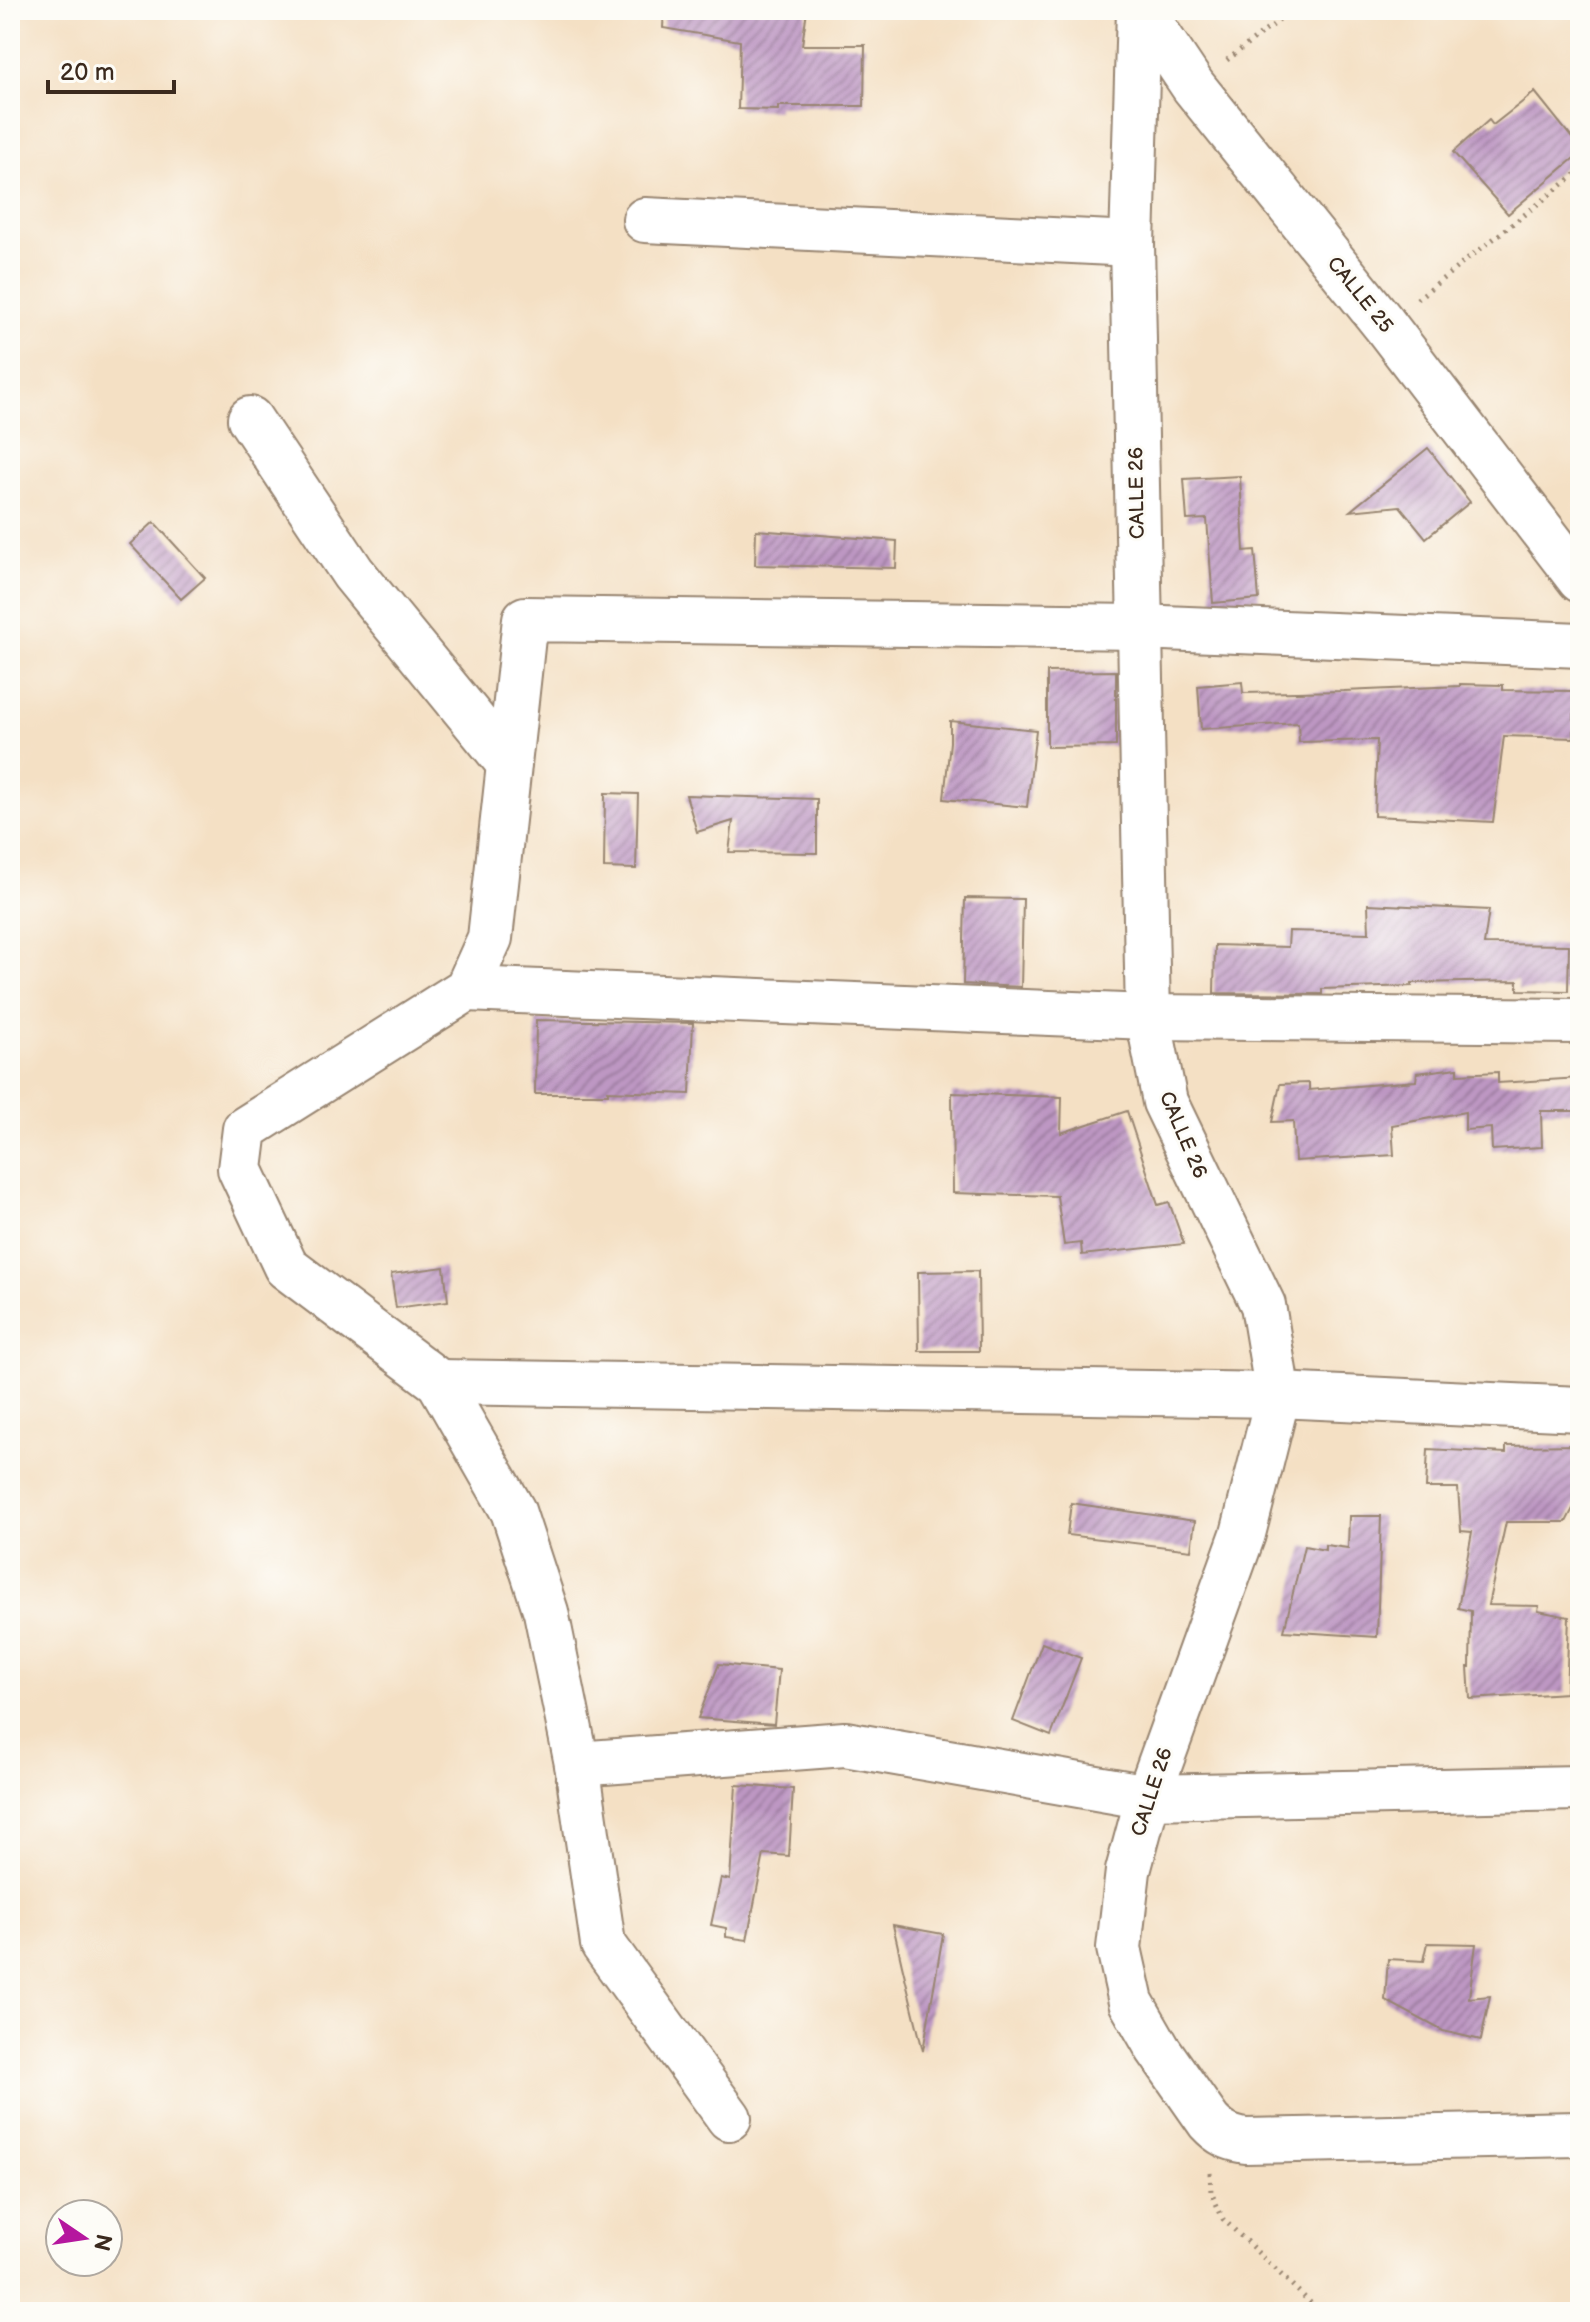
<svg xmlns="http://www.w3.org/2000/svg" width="1590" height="2322" font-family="'Balsamiq Sans',sans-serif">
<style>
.building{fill:url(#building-hatch)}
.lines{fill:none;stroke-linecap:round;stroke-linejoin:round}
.minor-casing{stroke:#988571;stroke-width:48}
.path{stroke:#988571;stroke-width:5;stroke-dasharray:2 6;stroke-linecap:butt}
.minor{stroke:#fff;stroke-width:44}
.labels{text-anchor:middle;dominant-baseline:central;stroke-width:6;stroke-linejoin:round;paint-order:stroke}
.street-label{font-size:20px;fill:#3b2a1e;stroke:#fdfcf7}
</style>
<defs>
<pattern id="building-hatch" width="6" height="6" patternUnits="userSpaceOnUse" patternTransform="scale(2)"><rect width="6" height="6" fill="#bd97c3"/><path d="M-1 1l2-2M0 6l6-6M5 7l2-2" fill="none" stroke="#9b7b9e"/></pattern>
</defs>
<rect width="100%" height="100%" fill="#fdfcf7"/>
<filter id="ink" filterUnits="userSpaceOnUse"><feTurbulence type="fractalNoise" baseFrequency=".0125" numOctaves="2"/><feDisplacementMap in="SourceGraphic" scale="16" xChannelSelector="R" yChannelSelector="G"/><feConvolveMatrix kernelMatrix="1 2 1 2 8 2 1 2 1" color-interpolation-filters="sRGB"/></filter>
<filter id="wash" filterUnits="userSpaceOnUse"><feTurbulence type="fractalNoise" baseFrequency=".006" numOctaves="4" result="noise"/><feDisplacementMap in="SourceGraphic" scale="32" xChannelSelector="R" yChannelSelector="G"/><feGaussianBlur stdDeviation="1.8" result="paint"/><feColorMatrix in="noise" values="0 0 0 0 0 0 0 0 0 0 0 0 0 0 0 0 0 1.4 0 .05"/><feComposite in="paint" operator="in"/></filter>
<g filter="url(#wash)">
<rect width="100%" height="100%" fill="#f4e0c4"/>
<g id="blocks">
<g class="building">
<path d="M664,10H807L802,45H865L864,106H778V110L738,109L740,41L663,28Z"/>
<path d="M1535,92L1580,148V153L1508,214L1453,152L1489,120L1493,125Z"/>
<path d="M1428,448L1470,502L1426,538L1400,506L1350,511Z"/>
<path d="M1240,476L1244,551L1255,550L1259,599L1213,603L1207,519L1187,520L1184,479Z"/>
<path d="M154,522L205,578L181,599L130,544Z"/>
<path d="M756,530L897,541L896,568L755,565Z"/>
<path d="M1116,671V746L1047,747V672Z"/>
<path d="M1242,682L1243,693L1344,691L1460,686V684L1503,685V690L1574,691V738L1504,736L1493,822L1374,816L1377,740L1299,742L1298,723L1201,729L1198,686Z"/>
<path d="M950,721L1036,730L1027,807L944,799L950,742Z"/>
<path d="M605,793L638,794L636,869L604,868Z"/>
<path d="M686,795L817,799V853L729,852L733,821L697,832Z"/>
<path d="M965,898L1023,899L1021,987L963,984Z"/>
<path d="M1368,904L1489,910L1484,944L1569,945L1568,991L1518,990V981L1412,983V986L1322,989V994L1214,993L1215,945L1288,947L1289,931L1369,933Z"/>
<path d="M536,1020L693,1023L690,1094L608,1091V1094H535Z"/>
<path d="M1458,1068V1074L1498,1072V1083L1580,1078V1111H1541L1542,1147L1492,1150L1491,1128L1465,1130V1112L1392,1125L1394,1155L1295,1161L1293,1121L1272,1122L1280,1084L1309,1083V1090L1416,1081L1417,1073Z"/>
<path d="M952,1093L1062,1097L1061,1133L1127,1111L1158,1205L1169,1202L1184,1244L1082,1255L1081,1243L1064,1245L1057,1196L953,1193Z"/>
<path d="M444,1267L448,1301L396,1308L391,1274Z"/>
<path d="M978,1271L979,1351H919L918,1272Z"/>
<path d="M1579,1445V1497L1566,1522H1506L1488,1605L1539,1606L1538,1611L1569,1617L1566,1693L1470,1699L1468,1667H1470L1471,1611L1458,1608L1472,1532L1461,1531L1458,1488H1426L1428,1449L1506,1453V1446Z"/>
<path d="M1071,1503L1195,1521L1191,1550L1067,1535Z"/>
<path d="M1349,1516H1381L1377,1637L1284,1631L1304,1546L1325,1550V1545L1348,1548Z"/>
<path d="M1042,1643L1081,1658L1051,1736L1013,1721Z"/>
<path d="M719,1664L779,1670L774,1724L698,1718Z"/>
<path d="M736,1785L793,1789L789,1856L764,1854L747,1940L726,1937V1928L711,1925L721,1878L730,1880Z"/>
<path d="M893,1925L943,1934L923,2051L902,1965Z"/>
<path d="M1428,1943L1476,1944L1469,1998L1490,1996L1481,2040L1443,2031L1385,2000L1388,1959L1424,1961Z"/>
</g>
</g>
</g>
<g filter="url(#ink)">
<use href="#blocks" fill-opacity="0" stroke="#988571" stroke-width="2"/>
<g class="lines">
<defs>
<g id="minor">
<path d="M1139,10L1132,244L1148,1017L1165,1102L1263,1305L1278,1395L1243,1534L1148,1797L1128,1871L1119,1948L1131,2002L1158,2049L1209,2122C1220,2134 1229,2138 1245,2141L1580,2134"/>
<path d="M1142,10L1193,86L1384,324L1580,580"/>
<path d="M645,220L1132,244"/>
<path d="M250,419L353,573L509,764"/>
<path d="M467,989L1148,1017L1580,1021"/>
<path d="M439,1382L1278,1395L1580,1409"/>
<path d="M577,1764L845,1744L1148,1797L1580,1788"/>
<path d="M729,2118L603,1944L577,1764L546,1612L513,1511L439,1382L286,1267L240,1169L245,1129L467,989L490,938L525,619L1139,627L1580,645"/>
</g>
</defs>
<use href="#minor" class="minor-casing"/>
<g class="path">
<path d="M1227,60L1293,10"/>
<path d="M1417,299L1580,171"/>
<path d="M1210,2173L1211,2192L1223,2219L1320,2312"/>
</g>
<use href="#minor" class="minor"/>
</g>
</g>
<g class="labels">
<g class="street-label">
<text transform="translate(1360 295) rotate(51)">CALLE 25</text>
<text transform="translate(1137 493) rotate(-91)">CALLE 26</text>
<text transform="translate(1183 1135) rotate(67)">CALLE 26</text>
<text transform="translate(1152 1792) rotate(-72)">CALLE 26</text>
</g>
</g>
<rect width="1590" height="2322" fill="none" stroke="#fdfcf7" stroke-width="40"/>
<g transform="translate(84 2238) rotate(103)"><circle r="38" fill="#fdfcf7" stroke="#afa8a0" stroke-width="2"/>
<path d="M0-6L14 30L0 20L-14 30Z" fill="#b5179e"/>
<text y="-12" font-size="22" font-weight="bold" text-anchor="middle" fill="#3b2a1e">N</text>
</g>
<path d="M48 80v12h126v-12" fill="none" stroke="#3b2a1e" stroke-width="4"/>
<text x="60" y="80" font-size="24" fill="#3b2a1e" stroke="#fdfcf7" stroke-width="6" paint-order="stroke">20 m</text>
</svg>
